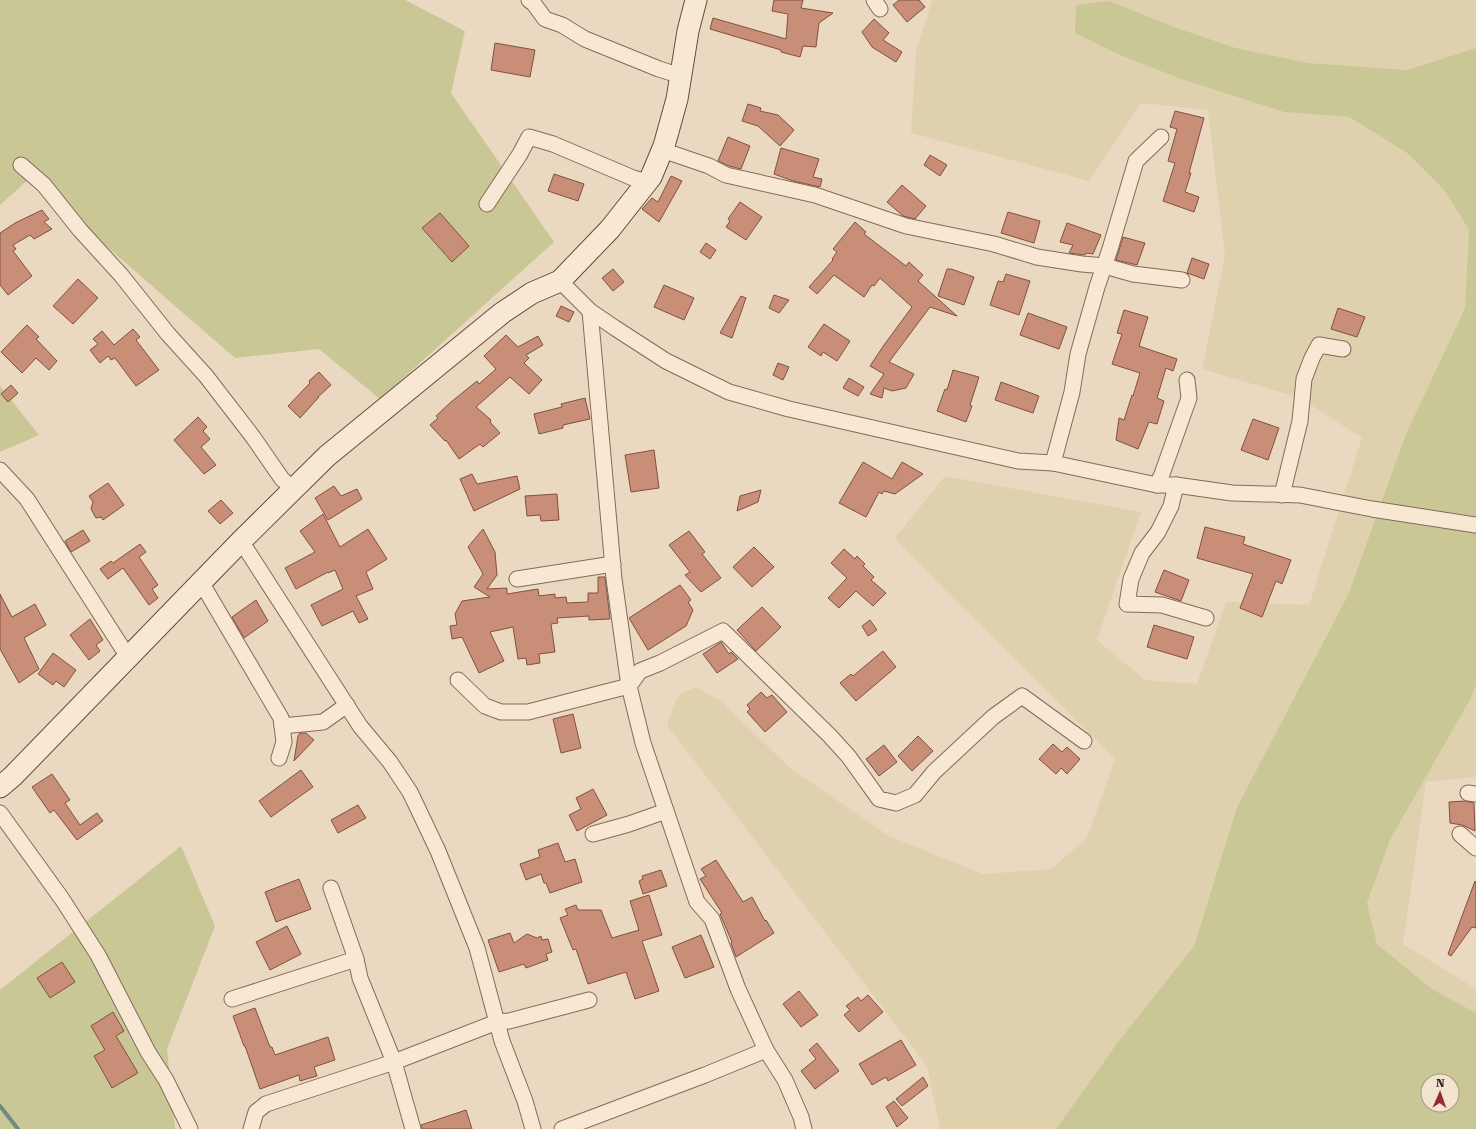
<svg xmlns="http://www.w3.org/2000/svg" width="1476" height="1129" font-family="'Roboto Serif',serif">
<style>
.farmland{fill:#e0d1ae}
.green{fill:#c9c795;fill-rule:evenodd}
.lines{fill:none;stroke-linecap:round;stroke-linejoin:round}
.stream{stroke:#6b8b7e;stroke-width:4}
.building{fill:#c88e78;stroke:#815140}
.street-casing{stroke:#846a59;stroke-width:17}
.secondary-casing{stroke:#654b3d;stroke-width:23}
.street{stroke:#f7e7d3;stroke-width:15}
.secondary{stroke:#f7e7d3;stroke-width:21}
</style>
<rect width="100%" height="100%" fill="#ebd8c1"/>
<g class="farmland">
<path d="M932,0H1476V48L1407,70L1309,63L1236,48L1174,27L1075,33L1115,53L1181,79L1284,112L1349,117L1407,153L1445,191L1469,230L1465,308L1406,434L1348,595L1237,807L1194,946L1118,1042L1056,1129H940L927,1066L667,725L674,704L681,694L696,687L722,702L790,768L889,836L983,874L1051,869L1087,838L1115,759L936,581L895,538L945,476L1141,512L1097,640L1145,680L1197,684L1226,602L1309,605L1362,438L1300,398L1202,369L1225,256L1208,110L1141,103L1089,181L911,133L916,51Z"/>
<path d="M1476,685V777L1426,782L1403,944L1476,989V1013L1432,989L1377,944L1367,903L1390,840L1471,698Z"/>
</g>
<g class="green">
<path d="M0,0H405L465,31L451,93L554,242L380,399L319,349L235,358L29,179L0,205Z"/>
<path d="M1109,1L1174,27L1236,48L1309,63L1407,70L1476,48V685L1471,698L1390,840L1367,903L1377,944L1432,989L1476,1013V1129H1056L1118,1042L1194,946L1237,807L1348,595L1406,434L1465,308L1469,230L1445,191L1407,153L1349,117L1284,112L1181,79L1115,53L1075,33L1076,5ZM1428,1081H1452V1105H1428Z"/>
<path d="M0,386L39,435L0,452Z"/>
<path d="M181,846L215,926L167,1049L175,1129H0V990Z"/>
</g>
<g class="lines">
<path class="stream" d="M0,1106L18,1129"/>
</g>
<g class="building">
<path d="M774,0H803L801,8L833,13L819,23L816,47L803,46L800,57L781,52V50L710,29L713,18L786,39L788,14L772,11Z"/>
<path d="M899,0H919L925,7L907,22L893,5Z"/>
<path d="M874,19L889,33L883,40L902,52L896,62L872,47L862,32Z"/>
<path d="M495,43L535,50L530,77L491,70Z"/>
<path d="M748,104L761,108L760,111L778,115L794,130L780,146L758,126L742,121Z"/>
<path d="M1175,111L1204,118L1189,173H1191L1185,192L1199,197L1194,212L1163,201L1175,163L1168,161L1177,129L1170,127Z"/>
<path d="M728,137L750,146L741,169L729,166L718,161Z"/>
<path d="M781,148L819,159L813,177L822,179L820,187L793,181L774,174Z"/>
<path d="M930,155L947,165L940,176L924,165Z"/>
<path d="M554,174L584,184L578,201L548,191Z"/>
<path d="M671,176L682,181L659,222L642,209L652,198L658,202Z"/>
<path d="M902,185L926,206L915,219L903,216L887,202Z"/>
<path d="M740,202L762,217L746,240L726,227L730,221L728,219Z"/>
<path d="M42,210L49,219L44,222L52,229L34,239L30,235L13,245L16,249L13,251L32,276L8,295L0,285V233L15,223Z"/>
<path d="M1008,212L1040,221L1034,243L1001,233Z"/>
<path d="M440,213L469,246L452,262L422,228Z"/>
<path d="M855,222L866,232L864,234L906,266L909,262L923,275L918,281L957,316L930,307L889,362L914,374L906,388L892,391L884,388L882,398L870,394L884,374L870,366L884,345L912,307L880,278L874,286L872,285L864,297L834,275L817,294L809,287L833,260L832,259L837,252L833,249Z"/>
<path d="M1067,223L1101,235L1093,254L1086,253L1085,255L1069,253L1073,245L1060,242Z"/>
<path d="M1123,237L1145,243L1137,265L1116,260Z"/>
<path d="M706,243L716,250L710,259L700,252Z"/>
<path d="M1192,258L1209,264L1204,279L1187,273Z"/>
<path d="M613,269L624,282L613,291L602,278Z"/>
<path d="M947,269H951L974,277L964,305L938,296Z"/>
<path d="M1006,274L1030,281L1019,315L990,305L998,281L1003,282Z"/>
<path d="M78,279L98,298L73,324L53,306Z"/>
<path d="M664,285L694,298L684,320L654,307Z"/>
<path d="M774,295L789,300L779,313L769,308Z"/>
<path d="M741,296L746,298L732,338L720,333Z"/>
<path d="M561,306L574,312L569,322L556,316Z"/>
<path d="M1338,308L1365,317L1357,337L1331,329Z"/>
<path d="M1124,310L1148,317L1139,346L1177,359L1173,371L1166,368L1157,398L1164,401L1157,424L1149,422L1138,449L1116,440L1119,418L1124,420L1132,395L1133,396L1140,373L1112,364L1122,334L1117,333Z"/>
<path d="M1028,313L1067,327L1059,349L1020,335Z"/>
<path d="M824,324L850,341L837,361L823,352L821,356L808,347Z"/>
<path d="M27,325L39,337L36,339L57,361L49,370L36,358L22,373L1,352Z"/>
<path d="M133,329L140,337L136,340L159,370L136,386L115,358L111,360L108,356L100,363L90,350L98,344L93,339L102,331L114,345Z"/>
<path d="M506,335L518,347L538,336L543,345L526,355L529,358L524,363L542,380L529,394L510,377L476,407L491,420L490,422L500,433L483,447L480,444L459,459L446,440L445,441L430,425L438,418L436,416L451,402L477,381L479,384L496,369L484,356Z"/>
<path d="M778,363L789,367L783,380L773,375Z"/>
<path d="M953,370L979,377L970,405L972,406L966,422L937,411L945,389L947,390Z"/>
<path d="M319,372L331,385L318,397H319L300,418L288,406L310,383L309,381Z"/>
<path d="M849,378L864,387L858,396L843,388Z"/>
<path d="M1001,382L1039,396L1033,413L995,400Z"/>
<path d="M11,385L18,393L8,402L1,394Z"/>
<path d="M585,398L590,419L563,425V428L539,434L534,414L562,407L561,404Z"/>
<path d="M198,417L207,427L203,431L210,439L201,447L216,465L204,474L174,440Z"/>
<path d="M1253,419L1279,428L1268,460L1241,450Z"/>
<path d="M654,450L659,488L631,492L625,455Z"/>
<path d="M863,462L892,479L902,462L923,474L895,494L884,491L882,494L879,492L866,517L839,503Z"/>
<path d="M472,474L477,484L517,476L520,489L474,511L460,479Z"/>
<path d="M108,483L124,505L103,520L101,517L96,518L91,509L93,502L89,496Z"/>
<path d="M334,486L341,496L357,489L362,499L328,520L315,498Z"/>
<path d="M761,490L758,502L737,511L740,496Z"/>
<path d="M557,494L559,520L541,521L540,515L527,516L525,496Z"/>
<path d="M221,500L233,513L220,524L208,511Z"/>
<path d="M323,514L340,547L368,529L387,559L366,572L373,589L356,596L368,619L359,623L353,611L322,626L311,605L343,589L335,570L328,573V572L296,589L285,568L315,552L300,531Z"/>
<path d="M1205,527L1245,537L1243,544L1291,560L1282,584L1276,581L1262,617L1240,608L1253,574L1197,558Z"/>
<path d="M483,529L495,552L497,575L487,589L507,588V594L538,589L539,596L555,594V598L566,597L567,603L588,602V593H598V577H605L610,619L589,620V616L557,618L558,623L551,624L555,652L539,654L540,663L527,665L526,658L518,659L513,627L490,632L504,661L479,673L462,637L452,639L450,626L457,625L455,614L462,601L490,597L474,587L483,574L468,547Z"/>
<path d="M83,530L90,541L71,552L65,541Z"/>
<path d="M689,531L705,552L702,554L721,578L701,592L685,575L690,572L669,545Z"/>
<path d="M140,544L146,552L139,557L158,585L152,589L158,598L149,605L123,568L108,579L100,569L111,561L113,563Z"/>
<path d="M754,547L774,567L752,587L733,567Z"/>
<path d="M844,549L855,559L857,556L865,564L863,566L874,577L871,580L886,593L873,606L856,591L839,608L828,598L847,578L831,563Z"/>
<path d="M1164,570L1189,580L1181,601L1155,592Z"/>
<path d="M680,585L691,600L688,602L693,610L686,626L648,650L629,618Z"/>
<path d="M0,594L12,617L35,604L46,625L24,638L39,669L19,683L0,649Z"/>
<path d="M256,600L268,621L244,638L232,617Z"/>
<path d="M762,607L781,627L756,651L737,630Z"/>
<path d="M90,619L103,640L96,645L100,651L89,660L70,635Z"/>
<path d="M870,620L877,630L868,636L862,626Z"/>
<path d="M1154,625L1194,637L1187,659L1147,647Z"/>
<path d="M721,642L729,654L731,652L738,659L717,673L703,654Z"/>
<path d="M883,651L896,667L856,701L840,683L851,674L853,676Z"/>
<path d="M53,653L76,670L64,687L56,681L53,685L38,674Z"/>
<path d="M761,692L767,698L772,695L787,712L765,732L747,712L750,709L747,705Z"/>
<path d="M573,714L581,748L561,753L553,719Z"/>
<path d="M300,733H306L314,740L294,761L298,736Z"/>
<path d="M918,736L933,751L912,771L898,756Z"/>
<path d="M1053,744L1062,752L1067,747L1080,759L1067,774L1061,768L1056,774L1039,759Z"/>
<path d="M884,745L897,762L879,776L866,759Z"/>
<path d="M301,770L313,787L271,817L259,801Z"/>
<path d="M52,774L70,800L65,803L80,825L97,813L103,821L77,840L54,810L50,813L32,787Z"/>
<path d="M593,789L607,815L577,831L569,815L581,809L576,798Z"/>
<path d="M1465,801L1474,803L1475,831L1462,825L1450,823L1449,802Z"/>
<path d="M358,805L366,818L338,833L331,820Z"/>
<path d="M558,843L565,862L575,859L582,882L550,893L546,883H544L541,874L526,880L520,864L540,857L538,850Z"/>
<path d="M716,860L743,902L752,897L765,921L766,920L774,933L736,957L731,943L732,942L720,914L722,913L700,879L706,876L701,869Z"/>
<path d="M661,870L667,886L643,894L639,881L643,879L642,876Z"/>
<path d="M299,879L311,909L276,922L265,892Z"/>
<path d="M1475,881L1476,882V928L1472,927L1451,956L1448,954Z"/>
<path d="M649,895L662,935L642,941L659,991L635,999L626,972L588,984L576,949L573,950L560,918L568,915L565,909L576,905L578,910H601L612,938L639,930L630,901Z"/>
<path d="M287,926L301,954L270,970L256,942Z"/>
<path d="M510,933L514,943L527,934L537,938L541,936L542,940L548,939L552,952L546,954L548,960L526,968L524,964L499,972L488,940Z"/>
<path d="M701,935L714,967L685,978L672,947Z"/>
<path d="M62,962L75,982L50,998L37,978Z"/>
<path d="M799,991L818,1015L801,1027L783,1004Z"/>
<path d="M868,995L883,1012L859,1032L844,1015L850,1010L846,1006L858,997L861,1001Z"/>
<path d="M255,1008L270,1047H272L275,1055L328,1037L335,1060L314,1067L317,1076L300,1081L299,1075L260,1089L245,1046H244L233,1016Z"/>
<path d="M113,1012L124,1031L116,1036L138,1073L112,1088L94,1056L105,1050L91,1026Z"/>
<path d="M901,1040L916,1065L888,1081L886,1077L872,1085L859,1064Z"/>
<path d="M817,1043L839,1071L815,1089L801,1071L816,1059L809,1050Z"/>
<path d="M923,1077L928,1086L902,1106L896,1099Z"/>
<path d="M894,1101L908,1118L897,1127L886,1107Z"/>
<path d="M466,1110L472,1129H422L421,1125Z"/>
</g>
<g class="lines">
<defs>
<g id="street">
<path d="M529,0L534,4L545,19L562,25L585,39L659,69L681,76"/>
<path d="M874,0L880,9"/>
<path d="M662,150L709,166L726,175L815,195L906,226L994,244L1037,257L1082,264L1105,266L1133,274L1182,280"/>
<path d="M21,165L44,185L80,230L121,275L168,334L206,376L253,437L282,479L293,489"/>
<path d="M487,204L520,154L529,137L553,144L633,178L647,182"/>
<path d="M560,281L590,311L615,328L666,361L729,392L789,409L1018,461L1053,463L1157,485H1176L1232,493L1300,495L1372,509L1476,525"/>
<path d="M590,311L614,579L629,686L643,743L697,902L712,919L738,989L766,1050L785,1080L801,1117L804,1129"/>
<path d="M1053,463L1072,392L1078,354L1097,287L1110,249L1136,161L1161,137"/>
<path d="M0,470L27,499L128,657"/>
<path d="M1157,485L1162,474L1189,398L1187,380"/>
<path d="M1176,485L1171,506L1158,532L1142,553L1131,579L1127,604L1162,605L1206,618"/>
<path d="M1282,495L1300,421L1304,379L1312,358L1319,345L1343,349"/>
<path d="M241,541L360,726L390,762L410,792L438,851L477,948L502,1041L525,1101L533,1129"/>
<path d="M517,579L613,564"/>
<path d="M201,582L281,718L284,742L279,758"/>
<path d="M458,680L485,706L501,712H528L629,686L640,671L660,663L723,631L830,736L849,757L879,799L896,803L915,795L934,772L993,717L1022,696L1084,741"/>
<path d="M282,726L323,722L347,705"/>
<path d="M1468,793L1476,794"/>
<path d="M0,813L62,899L98,955L148,1052L166,1080L190,1129"/>
<path d="M593,834L629,824L666,811"/>
<path d="M1460,834L1476,848"/>
<path d="M331,888L356,959L360,978L394,1062L413,1129"/>
<path d="M232,999L356,959"/>
<path d="M251,1129L256,1112L266,1104L394,1062L497,1022L509,1021L589,1000"/>
<path d="M562,1129L705,1075L766,1050"/>
</g>
<path id="secondary" d="M0,787L13,776L241,541L327,456L502,313L532,293L560,281L610,229L651,177L664,146L677,99L688,31L696,0"/>
</defs>
<use href="#street" class="street-casing"/>
<use href="#secondary" class="secondary-casing"/>
<use href="#street" class="street"/>
<use href="#secondary" class="secondary"/>
</g>
<g transform="translate(1440 1093) rotate(2)"><circle r="19" fill="#f3e4d0" stroke="#a79888"/>
<path d="M0-3L7 15L0 10L-7 15Z" fill="#902c3c"/>
<text y="-6" font-size="11" font-weight="bold" text-anchor="middle" fill="#34251d">N</text>
</g>
</svg>
